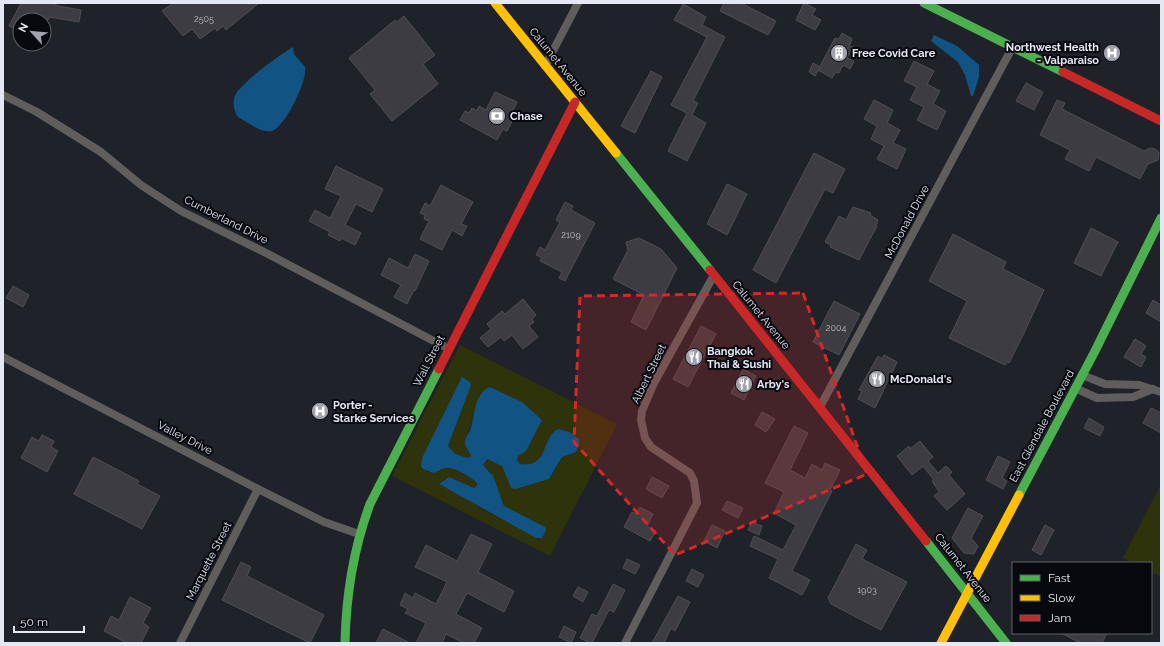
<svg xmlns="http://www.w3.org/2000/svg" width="1164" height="646" font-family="Raleway,sans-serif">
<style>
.green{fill:#2f330c;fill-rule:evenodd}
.water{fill:#115484}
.building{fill:#3d3c42;stroke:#504e55}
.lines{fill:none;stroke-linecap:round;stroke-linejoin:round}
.street{stroke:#605e5d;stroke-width:8}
.fast{stroke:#4caf50;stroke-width:9}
.slow{stroke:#ffc107;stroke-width:9}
.jam{stroke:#c62828;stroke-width:9}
.marked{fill:#d62828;fill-opacity:0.2;stroke:#d62828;stroke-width:3;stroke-dasharray:8 5;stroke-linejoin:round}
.labels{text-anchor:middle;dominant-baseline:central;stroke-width:4;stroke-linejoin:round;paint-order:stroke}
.number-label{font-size:9px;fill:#bbbcc6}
.poi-label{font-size:11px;font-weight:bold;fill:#e5e7f2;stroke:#08090f;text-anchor:start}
.street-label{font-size:11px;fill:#e5e7f2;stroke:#08090f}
</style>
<rect width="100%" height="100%" fill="#20222a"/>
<g class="green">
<path d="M460,345L617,424L550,556L392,476ZM469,392C460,409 455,428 448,446L455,454L468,458L471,456C470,451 466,449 465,444C465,442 473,419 474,413L522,452L518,456L517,460L520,464C541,467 546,447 553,432L576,452L562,457L552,476L511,488L502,466L487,459L483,465L491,473L504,506L528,519L534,520L540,539L478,507L475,503L439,484C451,470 461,486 474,488L478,484C472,478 456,469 447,468C442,467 439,470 436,473L427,472Z"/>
<path d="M1161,484V577L1151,572V563H1133L1123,558Z"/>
</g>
<g class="water">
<path d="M934,35L957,46L979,65V77L973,96H971L965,75L958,62L931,41Z"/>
<path d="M293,47L294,54L305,67C308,80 285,127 272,131C262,134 246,121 238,117C234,110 232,104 235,96C238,85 282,53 293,47Z"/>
<path d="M462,377L470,382L471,385L448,446L455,454L468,458L471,456C470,451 464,447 465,442C465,438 468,434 470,431C475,417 474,393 490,387L522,402L542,420L526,451L518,456L517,460L520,464C549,468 541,438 558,429L569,432L579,439V445L576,452L562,457L549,479L515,489L511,488L502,466L487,459L483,465L493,476L504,506L545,527L546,530L542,538H536L439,484L449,477L474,488L478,484C473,478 455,467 446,468C441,468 438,472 434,473L423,469L421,466L422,458Z"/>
</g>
<g class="building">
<path d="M21,3H52L58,6L81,10L79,22L49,17L48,20H20V31L9,26Z"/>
<path d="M173,3H259L226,30L223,26L217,31L215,28L200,39L192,29L183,36L162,11Z"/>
<path d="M724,3H741L776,21L768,35L720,11Z"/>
<path d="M804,3L816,9L812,15L821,20L815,30L796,20Z"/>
<path d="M683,4L706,17L702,25L725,37L693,101L698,103L692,115L706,123L687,161L668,151L687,113L671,105L707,37L674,20Z"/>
<path d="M404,16L435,55L423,64L438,84L392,121L370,94L375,90L349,58L395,20L397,22Z"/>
<path d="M842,33L852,39L849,46L853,47L847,58L854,61L850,69L843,65L839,73L836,72L832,78L818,70L835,38L839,39Z"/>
<path d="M914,61L934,71L927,84L940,91L933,104L946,111L937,130L917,120L924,107L910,100L917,87L904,81Z"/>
<path d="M813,63L820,67L815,76L809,72Z"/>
<path d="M651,71L662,77L635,133L621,126Z"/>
<path d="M1026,83L1043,92L1034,110L1016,101Z"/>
<path d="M495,92L517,102L511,114L515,116L507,131L503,129L497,140L460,120L465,111L469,113L472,108L477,111L479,106L486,110Z"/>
<path d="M874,100L893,110L887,123L900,130L893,143L906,149L897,169L877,159L884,146L871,139L877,126L864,119Z"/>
<path d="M1057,100L1065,103L1062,109L1144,151L1150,148L1155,149L1159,152L1158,160L1148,164L1140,179L1096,157L1089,171L1065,159L1070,150L1040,135Z"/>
<path d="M814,153L845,169L833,193L825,189L776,283L753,270Z"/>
<path d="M336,166L383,189L372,212L356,204L345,225L361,233L355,245L341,238L340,241L328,235L330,232L309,221L315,210L330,218L341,196L325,189Z"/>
<path d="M727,184L747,194L727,235L707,224Z"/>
<path d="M441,185L473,202L461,224L467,226L462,236L452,230L442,250L420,239L429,221L424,219L425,215L420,213L425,203L430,206Z"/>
<path d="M565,202L573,206L571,210L595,223L565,281L559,278L562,272L540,261L542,258L536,255L540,247L545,250L560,222L556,220Z"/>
<path d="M853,207L871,213L870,215L878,220L876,226H877L859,260L830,247L831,245L825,242L839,216L846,220Z"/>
<path d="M1091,228L1118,242L1101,276L1074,263Z"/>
<path d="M953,234L1006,262L1003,269L1044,290L1024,333L1009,363L1007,362L1005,365L949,338L967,301L929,281Z"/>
<path d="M639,238L661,249L677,268L646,330L631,322L644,295L613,279L628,250L626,242Z"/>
<path d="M415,254L429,261L415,291L414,290L407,304L394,297L401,285L381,275L389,258L408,268Z"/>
<path d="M13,286L29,295L23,307L6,298Z"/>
<path d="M523,299L536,315L532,319L534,322L529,326L538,337L523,349L512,335L504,341L501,337L488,347L480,338L491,329L487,324L502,311L505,314Z"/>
<path d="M1153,300L1161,305V322L1146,313Z"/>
<path d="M834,301L860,314L839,355L813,342Z"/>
<path d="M701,326L716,334L688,387L673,379Z"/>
<path d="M1135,339L1146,346L1141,354L1146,357L1141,367L1124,357Z"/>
<path d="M884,355L897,362L875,408L858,399L862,391L859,390L878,356L882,359Z"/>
<path d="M743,369L756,376L744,400L731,393Z"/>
<path d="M1151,408L1161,413V433L1143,423Z"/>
<path d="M762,412L775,419L766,432L755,425Z"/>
<path d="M1089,418L1104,427L1100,436L1084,428Z"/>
<path d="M794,426L808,433L790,470L805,478L812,464L822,470L825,463L840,470L830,490L832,491L792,571L810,580L802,595L769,578L778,559L750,546L754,536L783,550L796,525L774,513L784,492L765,483Z"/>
<path d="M42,435L54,441L51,447L58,451L47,472L21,458L32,437L39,441Z"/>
<path d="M920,441L933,457L928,461L938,473L946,466L952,472L949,475L965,494L947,510L934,496L939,492L932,481L934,480L923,466L912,475L897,456L909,446L910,449Z"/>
<path d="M998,456L1010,462L1002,478L1007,481L1003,489L986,480Z"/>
<path d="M93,457L139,481L137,484L160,496L142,529L74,494Z"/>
<path d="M652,477L669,486L662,498L646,489Z"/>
<path d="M727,501L743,508L738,518L722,510Z"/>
<path d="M640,507L653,514L647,526L656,531L650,541L624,527L632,512L636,514Z"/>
<path d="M968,508L983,516L971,538L978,546L974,554L964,553L952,538Z"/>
<path d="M752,522L762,526L759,535L748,530Z"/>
<path d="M712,525L725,531L717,548L704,541Z"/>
<path d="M1045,525L1054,530L1041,555L1032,550Z"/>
<path d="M471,534L492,544L478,572L514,591L504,612L467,593L456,614L482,628L474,643H464L446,634L442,643H416L426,623L405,613L408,609L400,605L405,593L413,598L415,593L436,604L447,582L415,567L426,545L457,561Z"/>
<path d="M856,544L867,550L862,559L907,582L881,630L831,604L828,598Z"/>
<path d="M627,559L640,565L635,574L623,568Z"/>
<path d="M241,562L251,567L247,576L324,615L310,643L222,600Z"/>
<path d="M692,569L704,575L698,587L686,581Z"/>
<path d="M613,584L625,590L614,612L609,610L592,643H590L580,638L592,614L597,616Z"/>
<path d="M578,587L588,592L583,602L573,596Z"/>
<path d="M678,596L690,602L675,631L671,628L664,643H652Z"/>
<path d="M130,597L151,608L143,623L149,627L141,643H127L104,631L111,616L119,620Z"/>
<path d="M564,626L576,632L571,643L559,637Z"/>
<path d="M383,629L410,643H376Z"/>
<path d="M1061,633H1107L1102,643H1080Z"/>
</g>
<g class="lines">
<g class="street">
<path d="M545,66L578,3"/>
<path d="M3,95L37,112L101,152L141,185L181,211L266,253L449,349"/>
<path d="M3,357L258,489L324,522L359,534"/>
<path d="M1082,375L1105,384L1139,385L1161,392"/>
<path d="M1075,388L1097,398L1133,397L1153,389"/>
<path d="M820,407L1012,48"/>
<path d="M180,643L258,489"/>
<path d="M625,643L697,503L694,481L690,473L651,447L645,438L641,420L642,411L654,383L714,275"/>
</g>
<g class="fast">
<path d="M924,3L1063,72"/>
<path d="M616,153L710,270"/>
<path d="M1019,495L1094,353L1161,218"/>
<path d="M926,541L1006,643"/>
<path d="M345,643C346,594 353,550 370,504L439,369"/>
</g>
<g class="slow">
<path d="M495,3L616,153"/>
<path d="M941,643L1019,495"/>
</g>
<g class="jam">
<path d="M1063,72L1161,121"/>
<path d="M710,270L926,541"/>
<path d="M439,369L575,102"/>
</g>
</g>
<path class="marked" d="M803,293L867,474L675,555L574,442L580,296Z"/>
<defs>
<symbol id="building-disc" viewBox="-11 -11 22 22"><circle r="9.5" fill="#a0a2ac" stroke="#08090f"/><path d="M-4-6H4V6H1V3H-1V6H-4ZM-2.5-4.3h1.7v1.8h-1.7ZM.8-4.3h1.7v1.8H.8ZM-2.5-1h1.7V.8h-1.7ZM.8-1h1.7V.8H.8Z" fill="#fff"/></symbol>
<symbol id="hospital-disc" viewBox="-11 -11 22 22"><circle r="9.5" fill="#a0a2ac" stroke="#08090f"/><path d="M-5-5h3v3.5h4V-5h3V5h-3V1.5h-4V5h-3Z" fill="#fff"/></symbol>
<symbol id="bank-disc" viewBox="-11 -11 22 22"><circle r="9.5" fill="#a0a2ac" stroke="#08090f"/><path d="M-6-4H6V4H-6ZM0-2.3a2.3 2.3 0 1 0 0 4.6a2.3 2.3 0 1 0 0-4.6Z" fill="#fff"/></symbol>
<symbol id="restaurant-disc" viewBox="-11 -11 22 22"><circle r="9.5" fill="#a0a2ac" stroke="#08090f"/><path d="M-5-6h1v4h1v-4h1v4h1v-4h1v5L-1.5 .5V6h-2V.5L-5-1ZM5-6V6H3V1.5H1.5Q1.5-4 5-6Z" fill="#fff"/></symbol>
</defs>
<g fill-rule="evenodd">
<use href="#building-disc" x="829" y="43" width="20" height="20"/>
<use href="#hospital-disc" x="1102" y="43" width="20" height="20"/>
<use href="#bank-disc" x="487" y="106" width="20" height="20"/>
<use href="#restaurant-disc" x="684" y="347" width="20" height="20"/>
<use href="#restaurant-disc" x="867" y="369" width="20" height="20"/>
<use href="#restaurant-disc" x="734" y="374" width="20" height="20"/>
<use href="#hospital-disc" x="310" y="401" width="20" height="20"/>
</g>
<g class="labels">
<g class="number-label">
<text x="204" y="19">2505</text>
<text x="571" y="235">2109</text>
<text x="836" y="328">2004</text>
<text x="867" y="590">1903</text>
</g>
<g class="poi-label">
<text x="1099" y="47" text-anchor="end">Northwest Health<tspan x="1099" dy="13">- Valparaiso</tspan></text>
<text x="852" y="53">Free Covid Care</text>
<text x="510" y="116">Chase</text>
<text x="707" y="351">Bangkok<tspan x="707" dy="13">Thai &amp; Sushi</tspan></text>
<text x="890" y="379">McDonald's</text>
<text x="757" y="384">Arby's</text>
<text x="333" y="405">Porter -<tspan x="333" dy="13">Starke Services</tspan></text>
</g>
<g class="street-label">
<text transform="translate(558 62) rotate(51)">Calumet Avenue</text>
<text transform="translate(226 220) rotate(27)">Cumberland Drive</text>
<text transform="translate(907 222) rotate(-62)">McDonald Drive</text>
<text transform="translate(761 315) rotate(51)">Calumet Avenue</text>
<text transform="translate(429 361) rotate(-63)">Wall Street</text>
<text transform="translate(649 374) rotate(-64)">Albert Street</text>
<text transform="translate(1042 426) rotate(-62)">East Glendale Boulevard</text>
<text transform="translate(185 438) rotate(27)">Valley Drive</text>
<text transform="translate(209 561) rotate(-63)">Marquette Street</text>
<text transform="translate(963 568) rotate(52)">Calumet Avenue</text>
</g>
</g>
<rect width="1164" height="646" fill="none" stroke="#e5e7f2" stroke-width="8"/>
<rect x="1012" y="562" width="140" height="72" fill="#08090f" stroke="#60626a"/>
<rect x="1020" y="575" width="20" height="6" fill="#4caf50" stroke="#60626a"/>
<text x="1048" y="582" font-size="12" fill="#e5e7f2">Fast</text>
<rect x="1020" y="595" width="20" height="6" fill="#ffc107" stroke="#60626a"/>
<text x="1048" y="602" font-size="12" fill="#e5e7f2">Slow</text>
<rect x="1020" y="615" width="20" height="6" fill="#c62828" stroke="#60626a"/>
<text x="1048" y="622" font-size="12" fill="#e5e7f2">Jam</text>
<g transform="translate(32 32) rotate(297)"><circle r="19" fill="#08090f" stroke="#60626a"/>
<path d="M0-3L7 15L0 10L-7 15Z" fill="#a0a2ac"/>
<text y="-6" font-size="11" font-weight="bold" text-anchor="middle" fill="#e5e7f2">N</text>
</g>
<path d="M14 626v6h70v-6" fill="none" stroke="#e5e7f2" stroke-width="2"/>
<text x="20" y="626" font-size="12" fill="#e5e7f2" stroke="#08090f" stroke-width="3" paint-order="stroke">50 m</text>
</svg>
